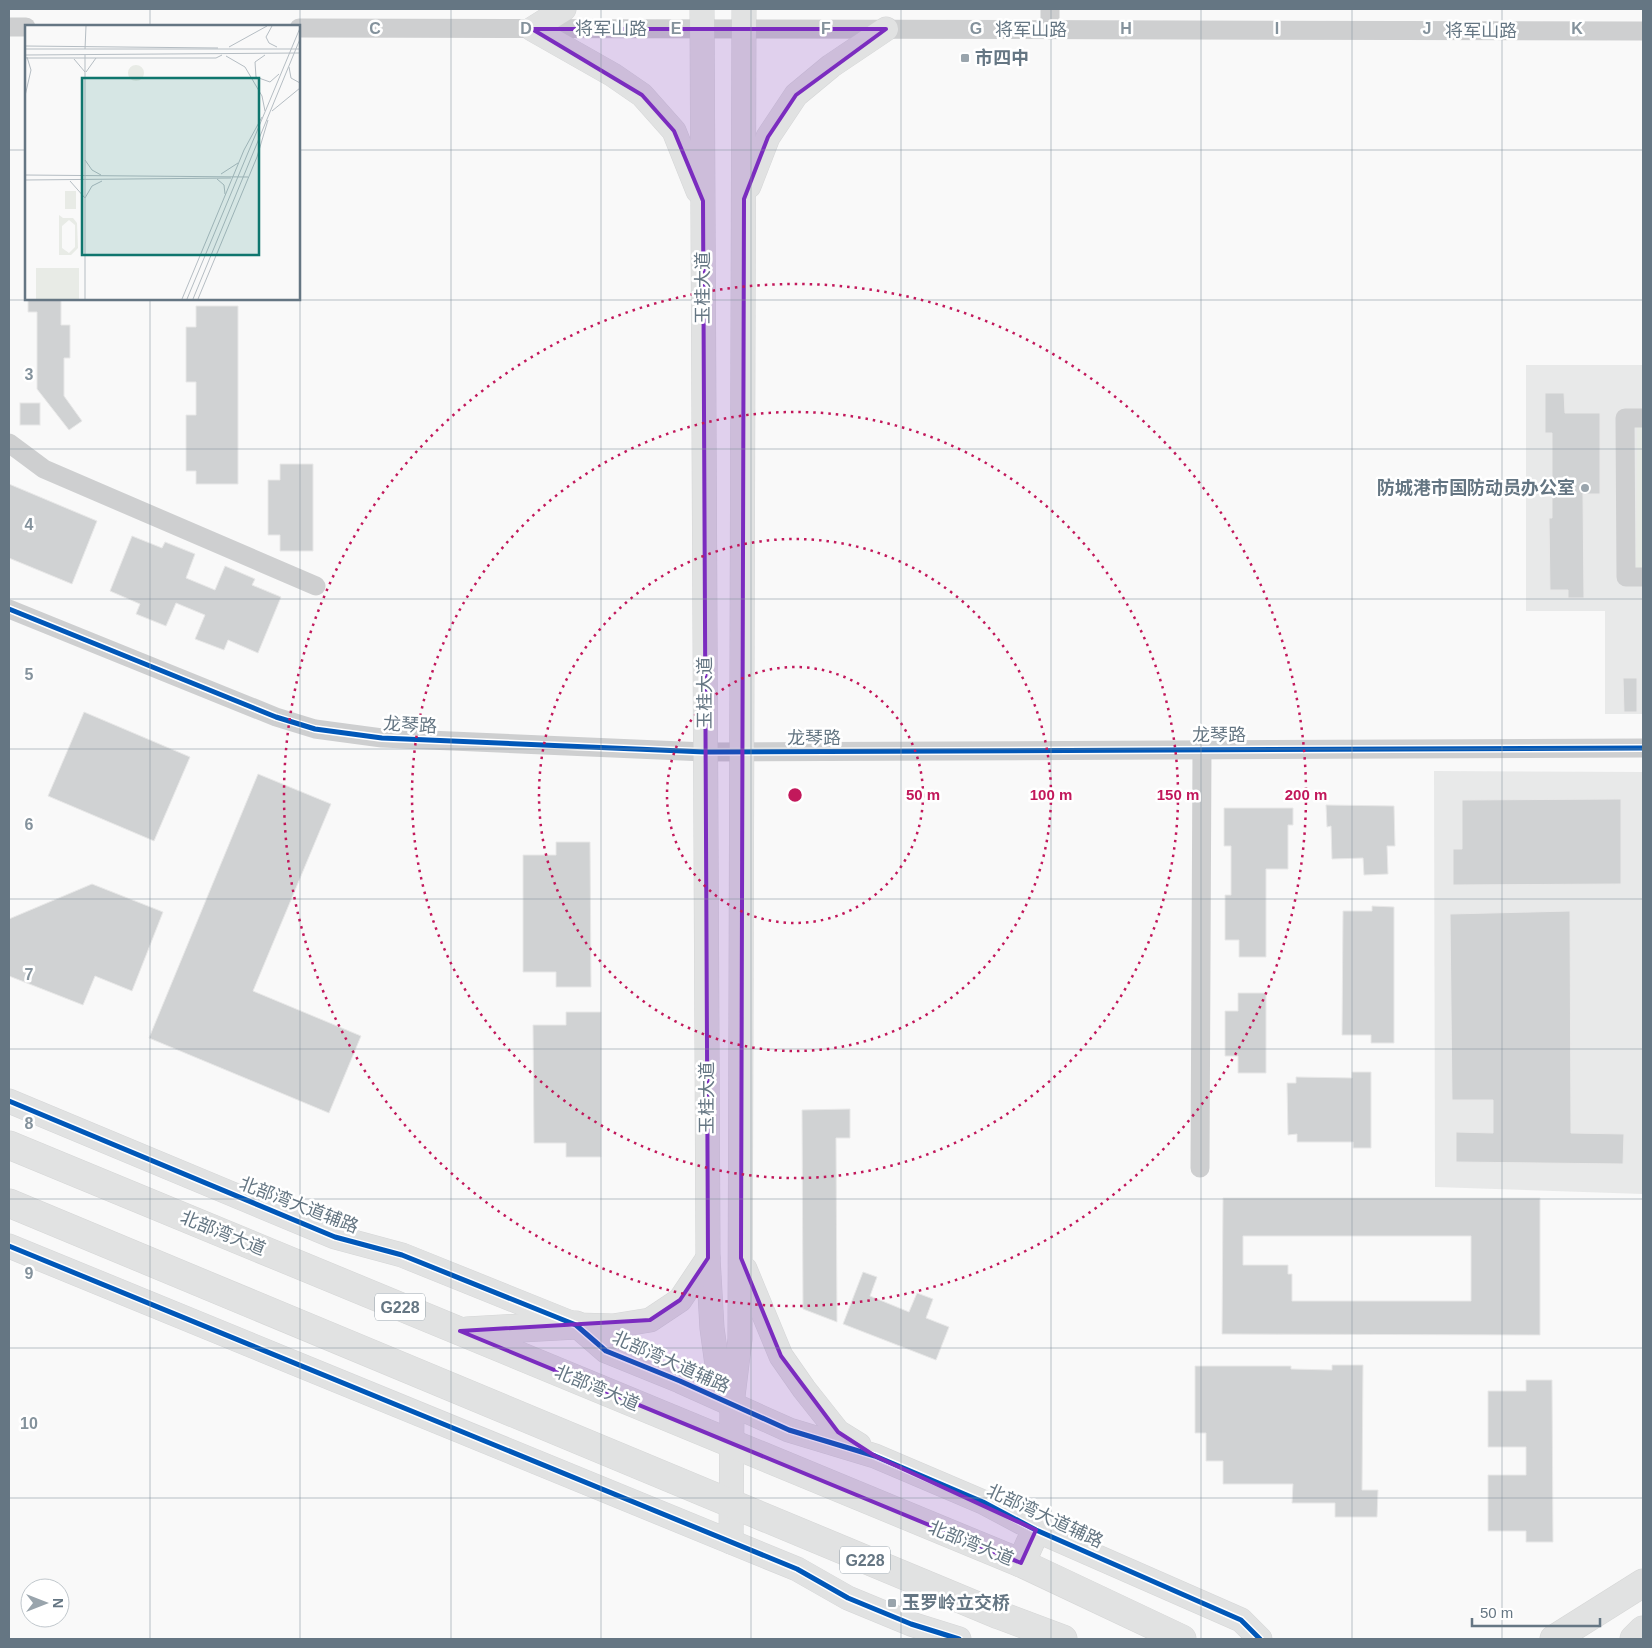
<svg xmlns="http://www.w3.org/2000/svg" width="1652" height="1648" font-family="Arial,'Noto Sans SC',sans-serif">
<style>
.built{fill:#e8e9e9}
.green{fill:#e8ebe6}
.building{fill:#d0d2d3;stroke:#e8e8e8;fill-rule:evenodd}
.lines{fill:none;stroke-linecap:round;stroke-linejoin:round}
.major-casing{stroke:#d5d6d7;stroke-width:25}
.highway-casing{stroke:#d5d6d6;stroke-width:29}
.minor{stroke:#cecfd0;stroke-width:19}
.major{stroke:#e1e2e2;stroke-width:24}
.highway{stroke:#e1e2e2;stroke-width:28}
.cycleway-casing{stroke:#fff;stroke-width:8}
.cycleway{stroke:#0057b8;stroke-width:5}
.marked{fill:#7b2cbf;fill-opacity:0.2;stroke:#7b2cbf;stroke-width:4;stroke-linejoin:round}
.grid{fill:none;stroke:#84929c;stroke-width:1;stroke-opacity:0.55}
.ring{fill:none;stroke:#c2185b;stroke-width:2.5;stroke-dasharray:2.5 5}
.poi-dot{fill:#99a4ac;stroke:#fff;stroke-width:2}
.labels{text-anchor:middle;dominant-baseline:central;stroke-width:5;stroke-linejoin:round;paint-order:stroke}
.shield{fill:#fff;stroke:#939fa8;stroke-width:1}
.shield-label{font-size:16px;font-weight:bold;fill:#657683}
.street-label{font-size:18px;fill:#657683;stroke:#fff}
.poi-label{font-size:18px;font-weight:bold;fill:#657683;stroke:#fff;text-anchor:start}
.inset-road{fill:none;stroke:#b5bdc3;stroke-width:1}
.view{fill:#0f766e;fill-opacity:0.15;stroke:#0f766e;stroke-width:2.5}
.inset-edge{fill:none;stroke:#657683;stroke-width:2.5}
.grid-label{font-size:16px;text-anchor:middle;font-weight:bold;fill:#84929c;stroke:#fff;stroke-width:5;stroke-linejoin:round;paint-order:stroke}
.centre{fill:#c2185b;stroke:#fff;stroke-width:2.5}
.ring-label{font-size:15px;text-anchor:middle;font-weight:bold;fill:#c2185b;stroke:#fff;stroke-width:5;stroke-linejoin:round;paint-order:stroke}
</style>
<rect width="100%" height="100%" fill="#f9f9f9"/>
<g class="built">
<path d="M1526,365H1643V714H1605V611H1526Z"/>
<path d="M1434,771L1643,772V1194L1435,1187Z"/>
</g>
<path class="green" d="M1637,425H1643V571H1636Z"/>
<g class="building">
<path d="M28,299H61V325H70V358H64V396L82,421L69,430L37,389V312H28Z"/>
<path d="M196,306H238V484H196V471H186V415H196V382H186V327H196Z"/>
<path d="M1545,393H1564L1565,413H1600V494H1583L1584,598H1568V590H1550L1549,518H1552V433H1545Z"/>
<rect x="20" y="403" width="20" height="22"/>
<path d="M280,464H313V551H280V535H268V480H280Z"/>
<path d="M9,484L97,521L72,584L9,558Z"/>
<path d="M132,536L162,548L165,542L195,554L186,578L215,590L225,566L255,579L252,585L281,597L258,653L228,640L224,650L195,639L205,615L176,603L166,626L136,614L140,604L110,591Z"/>
<path d="M1623,678H1637V712H1624Z"/>
<path d="M84,712L190,757L154,841L48,796Z"/>
<path d="M258,774L331,804L253,991L361,1036L329,1113L149,1038Z"/>
<path d="M1621,799V884L1453,885V849H1462V800Z"/>
<path d="M1326,805L1394,806L1395,846H1387L1388,874L1364,875L1363,858L1332,859L1331,826L1327,827Z"/>
<path d="M1224,808H1293V825H1288V869H1266V957H1239V940H1225V895H1231V846H1224Z"/>
<path d="M556,842H590L591,987H556V972H523V855H556Z"/>
<path d="M92,884L163,912L132,991L95,976L83,1005L9,976V919Z"/>
<path d="M1372,906L1394,907V1043H1371V1035H1342L1343,911H1372Z"/>
<path d="M1570,911L1571,1133L1624,1134L1623,1164L1456,1162V1132L1493,1133V1100H1452L1450,914Z"/>
<path d="M1238,993H1266V1073H1238V1056H1225V1011H1238Z"/>
<path d="M566,1012H601V1157H566V1143H534L533,1025H566Z"/>
<path d="M1352,1072H1371V1148H1353V1142H1297V1134L1288,1135L1287,1083H1296V1077L1352,1078Z"/>
<path d="M850,1109V1138H836L837,1322L803,1309L802,1110Z"/>
<path d="M1223,1198H1540V1335L1222,1334ZM1243,1236H1471V1301H1292V1274H1288V1265H1243Z"/>
<path d="M863,1272L877,1277L870,1296L909,1312L917,1293L933,1299L926,1318L949,1327L936,1360L843,1324Z"/>
<path d="M1332,1365H1363L1362,1490H1378L1377,1517H1335V1503H1292L1293,1484H1223V1461H1206V1433H1195V1366H1291V1369L1332,1370Z"/>
<path d="M1526,1380H1552L1553,1542H1526V1531H1488V1475H1526V1447H1488V1391H1526Z"/>
</g>
<g class="lines">
<defs>
<g id="major">
<path d="M564,9L532,29L613,75L642,95L674,131L698,191"/>
<path d="M702,9L708,1258L712,1328L718,1372L732,1404"/>
<path d="M749,186L768,137L796,95L831,66L886,29"/>
<path d="M9,1101L335,1237L402,1255L576,1325L606,1351L680,1381L789,1430L875,1456L983,1502L1036,1530L1241,1620L1260,1639"/>
<path d="M9,1246L797,1569L848,1598L911,1624L959,1639"/>
<path d="M745,1269L781,1356L804,1389L838,1432L859,1445"/>
<path d="M576,1325L613,1326L650,1320L680,1300L708,1258"/>
<path d="M731,1542L732,1404L740,1339L744,9"/>
</g>
<g id="highway">
<path d="M9,1145L1021,1563L1182,1639"/>
<path d="M9,1203L999,1615L1063,1639"/>
<path d="M467,1331L576,1325"/>
<path d="M1021,1563L1036,1530"/>
<path d="M1554,1639L1643,1583"/>
<path d="M1634,1639L1643,1630"/>
</g>
</defs>
<use href="#major" class="major-casing"/>
<use href="#highway" class="highway-casing"/>
<g class="minor">
<path d="M9,27H26"/>
<path d="M299,28L1643,31"/>
<path d="M1050,30V9"/>
<path d="M1643,418H1625L1626,577H1643"/>
<path d="M9,443L44,469L316,586"/>
<path d="M9,609L276,717L315,729L382,738L705,752L1643,748"/>
<path d="M1200,1168L1202,749"/>
</g>
<use href="#major" class="major"/>
<use href="#highway" class="highway"/>
<defs>
<g id="cycleway">
<path d="M9,609L276,717L315,729L382,738L705,752L1643,748"/>
<path d="M9,1101L335,1237L402,1255L576,1325L606,1351L680,1381L789,1430L875,1456L983,1502L1036,1530L1241,1620L1260,1639"/>
<path d="M9,1246L797,1569L848,1598L911,1624L959,1639"/>
</g>
</defs>
<use href="#cycleway" class="cycleway-casing"/>
<use href="#cycleway" class="cycleway"/>
</g>
<path class="marked" d="M532,29H886L796,95L768,137L744,199L741,1258L781,1356L838,1432L875,1456L1036,1530L1021,1563L460,1331L650,1320L680,1300L708,1258L703,201L674,131L642,95Z"/>
<path class="grid" d="M150,9V26M300,9V1639M451,9V1639M601,9V1639M751,9V1639M901,9V1639M1051,9V1639M1201,9V1639M1352,9V1639M1502,9V1639M9,150H26M299,150H1643M150,299V1639M9,300H1643M9,449H1643M9,599H1643M9,749H1643M9,899H1643M9,1049H1643M9,1199H1643M9,1348H1643M9,1498H1643"/>
<g class="ring">
<circle cx="795" cy="795" r="128"/>
<circle cx="795" cy="795" r="256"/>
<circle cx="795" cy="795" r="383"/>
<circle cx="795" cy="795" r="511"/>
</g>
<g class="poi-dot">
<rect x="960" y="53" width="10" height="10" rx="2.5"/>
<circle cx="1585" cy="488" r="5"/>
<rect x="887" y="1598" width="10" height="10" rx="2.5"/>
</g>
<g class="labels">
<g class="shield">
<rect x="375" y="1293.5" width="50" height="27" rx="4"/>
<rect x="840" y="1546.5" width="50" height="27" rx="4"/>
</g>
<g class="shield-label">
<text x="400" y="1307">G228</text>
<text x="865" y="1560">G228</text>
</g>
<g class="street-label">
<text x="611" y="29">将军山路</text>
<text x="1031" y="30">将军山路</text>
<text x="1481" y="31">将军山路</text>
<text transform="translate(703 288) rotate(-90)">玉桂大道</text>
<text transform="translate(705 693) rotate(-90)">玉桂大道</text>
<text transform="translate(410 725) rotate(3)">龙琴路</text>
<text x="1219" y="735">龙琴路</text>
<text x="814" y="738">龙琴路</text>
<text transform="translate(707 1098) rotate(-90)">玉桂大道</text>
<text transform="translate(299 1205) rotate(21)">北部湾大道辅路</text>
<text transform="translate(223 1233) rotate(22)">北部湾大道</text>
<text transform="translate(671 1362) rotate(24)">北部湾大道辅路</text>
<text transform="translate(597 1388) rotate(23)">北部湾大道</text>
<text transform="translate(1045 1516) rotate(25)">北部湾大道辅路</text>
<text transform="translate(971 1543) rotate(22)">北部湾大道</text>
</g>
<g class="poi-label">
<text x="975" y="58">市四中</text>
<text x="1575" y="488" text-anchor="end">防城港市国防动员办公室</text>
<text x="902" y="1603">玉罗岭立交桥</text>
</g>
</g>
<g transform="translate(25 25)">
<rect width="275" height="275" fill="#f9f9f9"/>
<path d="M103 48a8 8 0 1 1 16 0a8 8 0 1 1-16 0ZM40,166H51V184H40ZM34,190L38,193H48L52,198L53,223L46,230H34ZM44,195L50,200V222L44,228L37,223V201ZM11,243H54V274H11Z" fill="#e8ebe6" fill-rule="evenodd"/>
<path class="inset-road" d="M247,1L241,12L244,18L252,22M0,21L193,23M204,22L242,1M0,24H275M60,24L61,1M0,30L275,28M240,30L230,37L231,52L245,57L254,49M201,31L220,42L237,71L240,86M0,33H191L197,30M49,34L60,47M264,42L266,53L275,58M61,47L71,33M0,71L6,45L2,32M247,86L275,63M60,135L67,145L76,150M196,149L213,138M0,150L223,152M192,154L199,160L200,169M0,155L206,153M45,156L60,173L67,161L77,156M60,274V30M157,274L219,125L237,92M162,274L275,3M168,274L275,14M173,274L232,132L243,95"/>
<path class="view" d="M57,53H234V230H57Z"/>
<rect width="275" height="275" class="inset-edge"/>
</g>
<g class="grid-label">
<text x="375" y="34">C</text>
<text x="526" y="34">D</text>
<text x="676" y="34">E</text>
<text x="826" y="34">F</text>
<text x="976" y="34">G</text>
<text x="1126" y="34">H</text>
<text x="1277" y="34">I</text>
<text x="1427" y="34">J</text>
<text x="1577" y="34">K</text>
<text x="29" y="380">3</text>
<text x="29" y="530">4</text>
<text x="29" y="680">5</text>
<text x="29" y="830">6</text>
<text x="29" y="980">7</text>
<text x="29" y="1129">8</text>
<text x="29" y="1279">9</text>
<text x="29" y="1429">10</text>
</g>
<circle cx="795" cy="795" r="8" class="centre"/>
<g class="ring-label">
<text x="923" y="800">50 m</text>
<text x="1051" y="800">100 m</text>
<text x="1178" y="800">150 m</text>
<text x="1306" y="800">200 m</text>
</g>
<rect width="1652" height="1648" fill="none" stroke="#657683" stroke-width="20"/>
<g transform="translate(45 1603) rotate(90)"><circle r="24" fill="#ffffff" stroke="#c1c8cd"/>
<path d="M0-4L9 19L0 12L-9 19Z" fill="#99a4ac"/>
<text y="-8" font-size="14" font-weight="bold" text-anchor="middle" fill="#657683">N</text>
</g>
<path d="M1472 1618v8h128v-8" fill="none" stroke="#657683" stroke-width="2.5"/>
<text x="1480" y="1618" font-size="15" fill="#657683" stroke="#ffffff" stroke-width="4" paint-order="stroke">50 m</text>
</svg>
